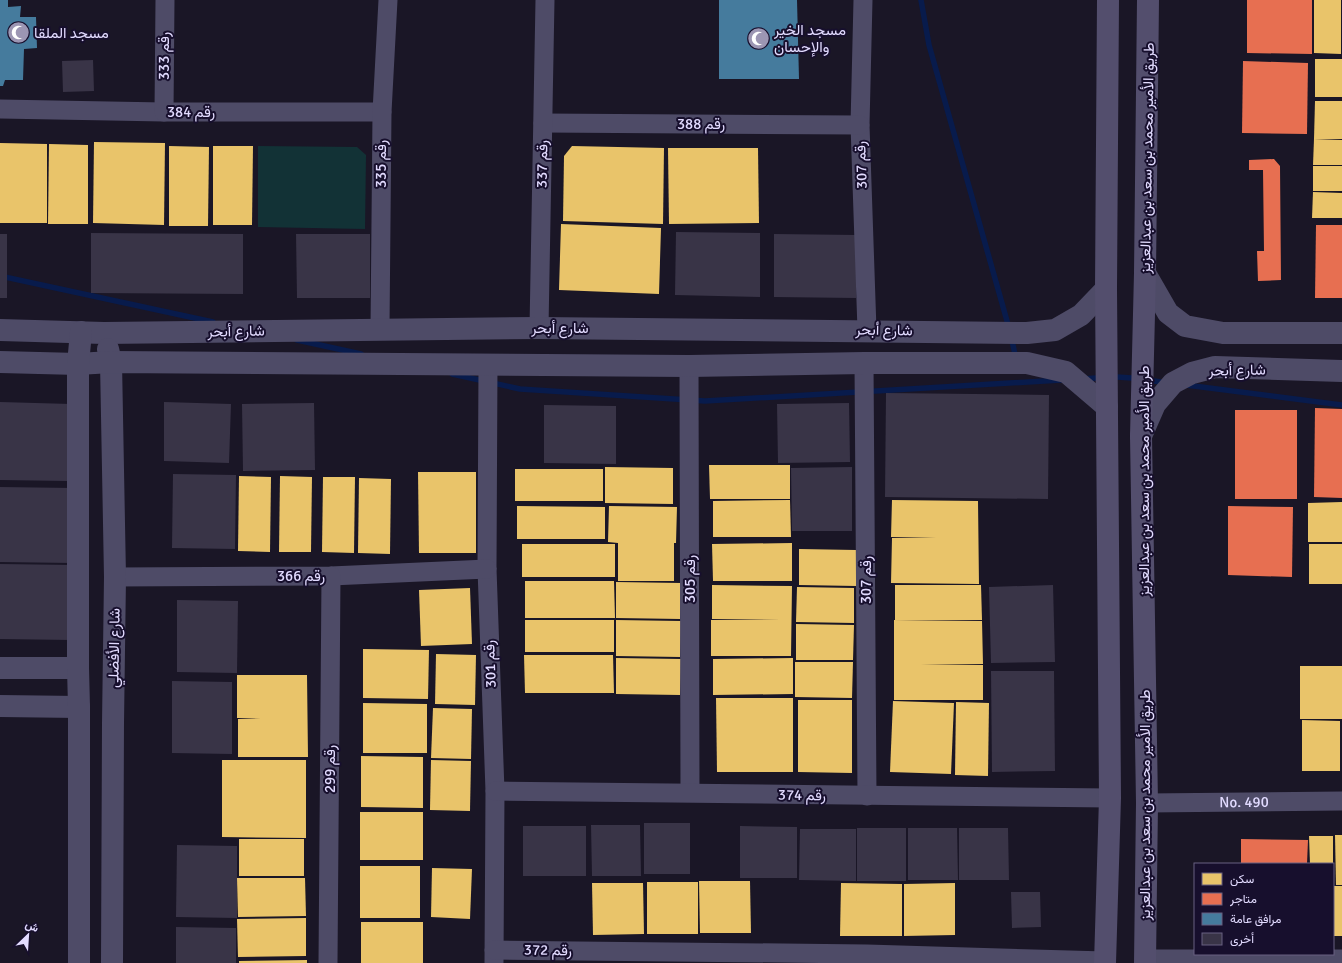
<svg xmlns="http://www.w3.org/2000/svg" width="1342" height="963" font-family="Signika,Vazirmatn,sans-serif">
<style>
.green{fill:#123236}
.homes{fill:#e9c46a}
.shops{fill:#e76f51}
.public{fill:#457b9d}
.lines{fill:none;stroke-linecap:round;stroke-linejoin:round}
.stream{stroke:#081b4c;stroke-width:5.5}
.building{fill:#393447}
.minor{stroke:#4e4b67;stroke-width:19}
.tertiary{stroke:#4e4b67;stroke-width:22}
.secondary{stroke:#534e6d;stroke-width:22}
.labels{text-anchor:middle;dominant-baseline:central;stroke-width:4;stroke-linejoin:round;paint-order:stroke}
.poi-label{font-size:15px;fill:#e2dbff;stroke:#170f2d;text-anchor:start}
.street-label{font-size:15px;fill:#e2dbff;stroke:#170f2d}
</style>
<rect width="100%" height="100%" fill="#1a1626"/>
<path class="green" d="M258,146L357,147L366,155L365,229L258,227Z"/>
<g class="homes">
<path d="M1314,0H1341V54L1314,53Z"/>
<rect x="1315" y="59" width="27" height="38"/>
<path d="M1315,101H1342V139H1314Z"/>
<path d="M1314,139L1342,140V165H1313Z"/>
<path d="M94,142L165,143L164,225L93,223Z"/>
<path d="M0,143L47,144V223H0Z"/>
<path d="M49,144L88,145V224H48Z"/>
<path d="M169,146L209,147L208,226H169Z"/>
<path d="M213,146H253L252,225H213Z"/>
<path d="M572,146L664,148L663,224L563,221L564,156Z"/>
<path d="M668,148H758L759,223L669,224Z"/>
<rect x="1313" y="166" width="29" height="25"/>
<path d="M1313,192L1342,193V218H1312Z"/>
<path d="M561,224L661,228L659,294L559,290Z"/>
<path d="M709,465H790V499H710Z"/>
<path d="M605,467L673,468V504L605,503Z"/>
<rect x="515" y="469" width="88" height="32"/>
<path d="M418,472H476V553H419Z"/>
<path d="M239,476L271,477L270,552L238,551Z"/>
<path d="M280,476L312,477L311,552H279Z"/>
<path d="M323,477H355L354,553L322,552Z"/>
<path d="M359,478L391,479L390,554L358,553Z"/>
<path d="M790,500L791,537H713V501Z"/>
<path d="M892,500L978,501L979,584L891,583L892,538H936L891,537Z"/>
<path d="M1342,502V542H1308V503Z"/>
<path d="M517,506L605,507V539H517Z"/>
<path d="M609,506L677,507L676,543H674V581H618V543L608,542Z"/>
<path d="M792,543V581H713L712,544Z"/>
<rect x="522" y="544" width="93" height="33"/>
<rect x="1309" y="544" width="33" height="40"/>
<path d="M799,549L856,550V586L799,585Z"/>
<path d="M525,581H614L615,618H525Z"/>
<path d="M616,582L681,583L680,619L616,618Z"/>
<path d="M712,585L792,586L791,656H711V620H781L712,619Z"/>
<path d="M895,585H981L982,620H895Z"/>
<path d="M797,587L854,588V623L796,622Z"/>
<path d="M470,588L472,644L421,646L419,590Z"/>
<rect x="525" y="620" width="89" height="32"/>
<path d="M616,620L681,621L680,657L616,656Z"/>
<path d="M894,620L982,621L983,664L921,665H983V700H894Z"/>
<path d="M796,624L854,625L853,660H796Z"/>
<path d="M363,649L429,650L428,699L363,698Z"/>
<path d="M436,654L476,655L475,705L435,704Z"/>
<path d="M524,655H613L614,693H525Z"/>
<path d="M616,658L681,659L680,695L616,694Z"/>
<path d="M793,658V694L713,695V659Z"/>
<path d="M795,662H853L852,698L795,697Z"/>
<rect x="1300" y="666" width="42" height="53"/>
<path d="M237,675H307L308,757H238V719L261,718H237Z"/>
<path d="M716,698H793V772H717Z"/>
<path d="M798,700H852V773L798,772Z"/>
<path d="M893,701L954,703L951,774L890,772Z"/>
<path d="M956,702L989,703L988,776L955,775Z"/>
<path d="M363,703L427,704V753H363Z"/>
<path d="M433,708L472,709L471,759L431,758Z"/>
<path d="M1302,720L1340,721V771H1302Z"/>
<path d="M361,756L423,757V808L361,807Z"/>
<path d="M222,760H306V838L222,837Z"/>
<path d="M431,760L471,761L470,811L430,810Z"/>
<rect x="360" y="812" width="63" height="48"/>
<path d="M1335,835H1342V885H1336Z"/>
<path d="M1309,836H1333V864H1310Z"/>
<rect x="239" y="839" width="65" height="37"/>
<rect x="360" y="866" width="60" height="52"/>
<path d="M432,868L472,869L470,919L431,917Z"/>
<path d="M237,878H305L306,916L238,917Z"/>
<path d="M699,881H750L751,933H700Z"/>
<rect x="647" y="882" width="51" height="52"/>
<path d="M592,883H643L644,934L593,935Z"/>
<path d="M841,883L902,884V936H840Z"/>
<path d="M955,883V935L904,936V884Z"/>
<rect x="1333" y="886" width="9" height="50"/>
<path d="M306,918V956L238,957L237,919Z"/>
<rect x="361" y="922" width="62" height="41"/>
<path d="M307,960V963H239V961Z"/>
</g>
<g class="shops">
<path d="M1247,0H1312V54L1247,53Z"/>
<path d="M1243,61L1308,63L1307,134L1242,133Z"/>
<path d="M1274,159L1280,166L1281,280L1258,281L1257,251H1264L1263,170H1249V160Z"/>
<path d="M1316,225H1342V298H1315Z"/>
<path d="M1315,408L1342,409V498L1314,497Z"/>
<rect x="1235" y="410" width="62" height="89"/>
<path d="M1228,506L1293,507L1292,577L1228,575Z"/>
<path d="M1241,839L1308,840L1307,864H1241Z"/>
</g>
<g class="public">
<path d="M0,0H8V7L21,6L20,17H36L37,48L24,49L23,80H5L3,86H0Z"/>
<path d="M719,0H797L799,79H719Z"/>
</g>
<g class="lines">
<g class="stream">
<path d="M921,0L929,45L1009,328"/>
<path d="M0,276L213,322"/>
<path d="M1011,336L1016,359"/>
<path d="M297,340L361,354"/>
<path d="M452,374L520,389L705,401L1061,380"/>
<path d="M1117,377L1132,378"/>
<path d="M1083,379L1096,378"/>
<path d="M1154,381L1167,383"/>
<path d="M1186,385L1342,405"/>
</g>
</g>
<g class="building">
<path d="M93,60L94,91L63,92L62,61Z"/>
<path d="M676,232L760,233V297L675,295Z"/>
<path d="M91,233L243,234V294L91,293Z"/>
<rect x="0" y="234" width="7" height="64"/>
<path d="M296,234H370V298H297Z"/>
<path d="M774,234L857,235L856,298L774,297Z"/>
<path d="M886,393L1049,395L1048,499L885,497Z"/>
<path d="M0,402L71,404L69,481L0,480Z"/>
<path d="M164,402L231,404L229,463L164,461Z"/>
<path d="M314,403L315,470L243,471L242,404Z"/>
<path d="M849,403L850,462L778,463L777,404Z"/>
<path d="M544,405L616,406V464L544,463Z"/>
<path d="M852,467V531H792L791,468Z"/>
<path d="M173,474L236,475L235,549L172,548Z"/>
<path d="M0,487L73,488L72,563L0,562Z"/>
<path d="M0,564L73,565L71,640L0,639Z"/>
<path d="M1053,585L1055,662L991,663L989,587Z"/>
<path d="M177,600L238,601L237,673L177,672Z"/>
<path d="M991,671H1054L1055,771L992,772Z"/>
<path d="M172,681L232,682V754L172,753Z"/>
<rect x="644" y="823" width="46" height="51"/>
<path d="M591,825H640L641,876H592Z"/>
<rect x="523" y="826" width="63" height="50"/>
<path d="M740,826L797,827V878H740Z"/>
<rect x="857" y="828" width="49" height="53"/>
<path d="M908,828H957L958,880H908Z"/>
<path d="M959,828H1008L1009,880H959Z"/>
<path d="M800,829H856V881L799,880Z"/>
<path d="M177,845L237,846V918L176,917Z"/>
<path d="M1011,892H1040L1041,927L1012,928Z"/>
<path d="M176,927L236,928V963H176Z"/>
</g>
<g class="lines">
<g class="minor">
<path d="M863,0L860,125L867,330"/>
<path d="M0,109L164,112H382"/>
<path d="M164,112L165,0"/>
<path d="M543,123L860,125"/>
<path d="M539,328L545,0"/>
<path d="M380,329L382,112L388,0"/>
<path d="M864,363L867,796"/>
<path d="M488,364L487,569L495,791L494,962"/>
<path d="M689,366L690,792"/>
<path d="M115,577L331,576L487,569"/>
<path d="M495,791L1110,798"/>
<path id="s1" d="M1147,803L1342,801"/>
<path d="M494,950L867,954L1105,961"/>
<path d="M1145,959H1342"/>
<path d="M328,963L331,576"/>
</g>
<g class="tertiary">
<path d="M1145,273L1168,313L1185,326L1223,333H1342"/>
<path d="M0,330L104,333L539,328L1027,333L1055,330L1081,315L1106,289"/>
<path d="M108,349L111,362L115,577L113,723L112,963"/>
<path d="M0,362L78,364L111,362L689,366L864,363H1027L1066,372L1107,407"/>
<path d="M1141,436L1155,404L1173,383L1192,373L1215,367L1342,371"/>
<path d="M0,668H78"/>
<path d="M0,706L79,707"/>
<path d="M79,963V707L78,668V364L81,332"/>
</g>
<g class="secondary">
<path d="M1105,963L1110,798L1106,289L1108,0"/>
<path d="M1145,963L1147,803L1141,436L1145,273L1148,0"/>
</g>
</g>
<defs>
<symbol id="mosque-disc" viewBox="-11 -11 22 22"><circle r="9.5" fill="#9c96b3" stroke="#170f2d"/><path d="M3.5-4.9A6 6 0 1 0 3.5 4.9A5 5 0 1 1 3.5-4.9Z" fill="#fff"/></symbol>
</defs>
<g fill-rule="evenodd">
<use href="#mosque-disc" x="6" y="20" width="25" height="25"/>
<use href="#mosque-disc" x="746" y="26" width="25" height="25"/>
</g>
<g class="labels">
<g class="poi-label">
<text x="774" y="30">مسجد الخير<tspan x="774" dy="17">والإحسان</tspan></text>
<text x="34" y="33">مسجد الملقا</text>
</g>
<g class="street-label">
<text transform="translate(164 56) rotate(-90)">رقم 333</text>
<text x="191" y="112">رقم 384</text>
<text x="701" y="124">رقم 388</text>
<text transform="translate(1147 158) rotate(-89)">طريق الأمير محمد بن سعد بن عبدالعزيز</text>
<text transform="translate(381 164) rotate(-90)">رقم 335</text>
<text transform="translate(542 164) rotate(-89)">رقم 337</text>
<text transform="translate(861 165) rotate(-92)">رقم 307</text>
<text x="560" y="328">شارع أبحر</text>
<text transform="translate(884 330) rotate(1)">شارع أبحر</text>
<text transform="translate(236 331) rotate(-1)">شارع أبحر</text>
<text transform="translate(1237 370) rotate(-1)">شارع أبحر</text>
<text transform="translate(1144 481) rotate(-90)">طريق الأمير محمد بن سعد بن عبدالعزيز</text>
<text x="301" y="576">رقم 366</text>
<text transform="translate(690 579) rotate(-90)">رقم 305</text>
<text transform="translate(866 580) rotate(-90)">رقم 307</text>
<text transform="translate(114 648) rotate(-89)">شارع الأفضلي</text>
<text transform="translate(490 664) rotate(-92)">رقم 301</text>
<text transform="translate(330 769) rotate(-90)">رقم 299</text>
<text transform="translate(802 795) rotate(1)">رقم 374</text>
<text stroke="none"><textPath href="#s1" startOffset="97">No. 490</textPath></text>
<text transform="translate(1145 805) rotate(-90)">طريق الأمير محمد بن سعد بن عبدالعزيز</text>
<text transform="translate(548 950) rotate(1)">رقم 372</text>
</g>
</g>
<rect x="1194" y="863" width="140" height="92" fill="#170f2d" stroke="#686181"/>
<rect x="1202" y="873" width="20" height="12" fill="#e9c46a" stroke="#686181"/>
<text x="1230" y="883" font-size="12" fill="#e2dbff">سكن</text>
<rect x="1202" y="893" width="20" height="12" fill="#e76f51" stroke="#686181"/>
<text x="1230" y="903" font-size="12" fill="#e2dbff">متاجر</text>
<rect x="1202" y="913" width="20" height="12" fill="#457b9d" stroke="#686181"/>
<text x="1230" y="923" font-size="12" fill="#e2dbff">مرافق عامة</text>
<rect x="1202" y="933" width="20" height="12" fill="#393447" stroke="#686181"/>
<text x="1230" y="943" font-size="12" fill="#e2dbff">أخرى</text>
<g transform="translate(28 935) rotate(25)" stroke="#170f2d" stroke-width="3" paint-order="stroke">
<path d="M0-3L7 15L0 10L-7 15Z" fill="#e2dbff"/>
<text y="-6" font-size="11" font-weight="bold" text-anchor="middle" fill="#e2dbff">ش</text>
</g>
</svg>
